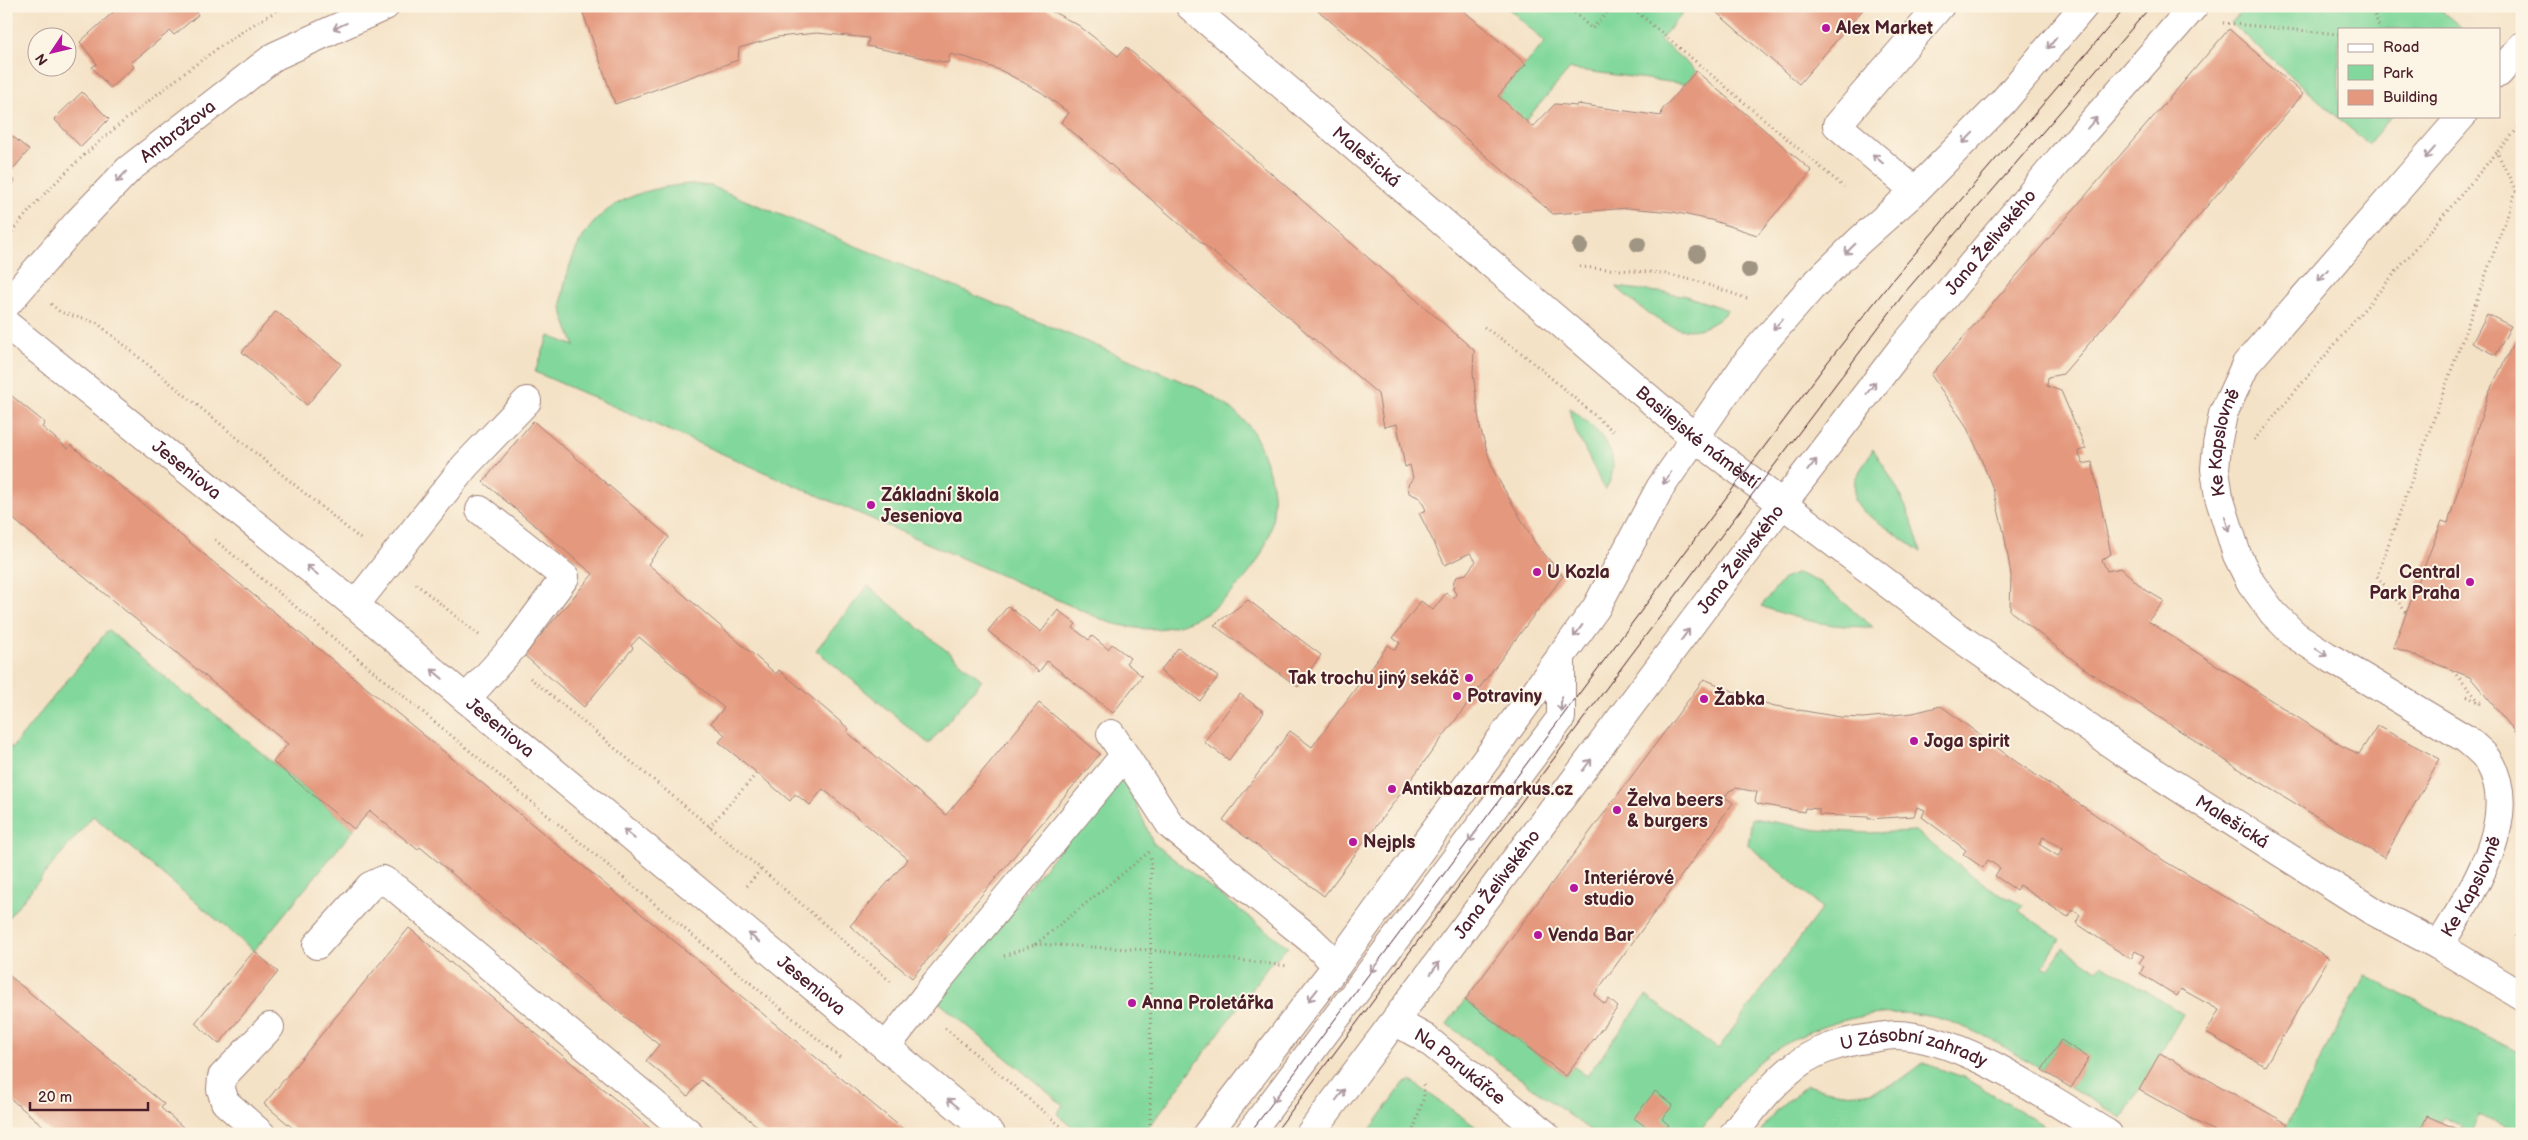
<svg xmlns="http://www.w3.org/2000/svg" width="2528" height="1140" font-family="'Balsamiq Sans',sans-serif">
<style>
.green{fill:#82d89c;stroke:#667c64}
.building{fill:#e4987d;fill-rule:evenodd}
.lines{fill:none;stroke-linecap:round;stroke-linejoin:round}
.minor-casing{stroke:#9f8078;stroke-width:30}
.major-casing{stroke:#9f8078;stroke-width:30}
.path{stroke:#9f8078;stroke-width:3;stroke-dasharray:1 4;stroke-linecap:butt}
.minor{stroke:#fff;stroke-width:28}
.major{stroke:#fff;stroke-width:28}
.tram{stroke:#4a1f2b;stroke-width:1}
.tree{fill:#a09583}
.oneway{stroke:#ae9aa0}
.poi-dot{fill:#b5179e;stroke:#fcf5e5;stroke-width:2}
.labels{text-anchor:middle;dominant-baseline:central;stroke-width:4;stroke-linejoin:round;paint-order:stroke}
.poi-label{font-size:18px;font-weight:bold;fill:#4a1f2b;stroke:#fcf5e5;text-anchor:start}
.street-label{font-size:18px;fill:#4a1f2b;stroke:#fcf5e5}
</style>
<rect width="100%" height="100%" fill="#fcf5e5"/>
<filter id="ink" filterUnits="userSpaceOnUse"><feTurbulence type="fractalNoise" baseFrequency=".02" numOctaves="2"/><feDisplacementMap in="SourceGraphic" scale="10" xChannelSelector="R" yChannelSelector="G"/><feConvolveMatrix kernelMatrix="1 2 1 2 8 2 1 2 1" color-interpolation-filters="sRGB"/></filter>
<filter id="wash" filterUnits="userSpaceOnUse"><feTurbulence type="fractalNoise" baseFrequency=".0096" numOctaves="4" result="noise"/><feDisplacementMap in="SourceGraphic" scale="20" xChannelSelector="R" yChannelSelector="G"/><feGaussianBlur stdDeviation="1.12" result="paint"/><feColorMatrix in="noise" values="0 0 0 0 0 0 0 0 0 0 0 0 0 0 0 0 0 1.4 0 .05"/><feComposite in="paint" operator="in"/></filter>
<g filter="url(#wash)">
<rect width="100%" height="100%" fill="#f4e2c6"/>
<g class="green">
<path d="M1506,6H1688L1660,40L1696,71L1685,84L1570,69L1525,121L1498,96L1545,42Z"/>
<path d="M2247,6H2436L2463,29H2339V116H2392L2368,144L2231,23Z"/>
<path d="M690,184L711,186L1198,388C1216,397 1233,408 1247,424C1255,433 1260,446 1264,457C1284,508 1272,553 1233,591C1218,606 1196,621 1175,626C1152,632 1130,628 1108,622L535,372L549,336L575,346C571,336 566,325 563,314C560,298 565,282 569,268C588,208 631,189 690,184Z"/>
<path d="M1616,287L1683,295L1728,310C1687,354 1650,315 1616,287Z"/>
<path d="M1569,408C1596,428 1628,454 1605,490L1574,428Z"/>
<path d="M1873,449C1897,485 1910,511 1921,552L1864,512L1854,500L1855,479Z"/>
<path d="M1797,573L1819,582L1873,627C1829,627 1802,621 1761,606L1784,579Z"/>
<path d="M868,586L982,680L929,744L816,650Z"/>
<path d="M108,630L189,697L191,695L354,829L254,951L93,816L6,920V743L12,748Z"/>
<path d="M1123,773L1153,843L1288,947L1270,964L1144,1134H1081L1057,1114L1063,1105L935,999Z"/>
<path d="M1752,818L1818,830L1869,833L1915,831C1949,857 1982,888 2023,905L2019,911L2060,939L2043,966L2048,969L2063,948L2097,970L2102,964L2183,1014L2123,1118L2071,1088L2089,1058L2061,1040L2042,1070C2010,1050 1978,1030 1941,1019C1886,1003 1814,1022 1768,1055C1740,1075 1719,1107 1698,1134H1595L1447,1024L1465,1000L1566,1076L1573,1066L1587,1076L1646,996L1718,1049L1822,908L1748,845Z"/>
<path d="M2365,976L2522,1054V1134L2479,1115L2470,1134L2460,1130L2462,1126L2443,1117L2441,1122L2427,1116L2421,1130L2417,1128L2414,1134H2282Z"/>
<path d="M1923,1063L1963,1077L2058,1134H1759L1775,1112L1807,1085C1858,1100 1881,1097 1923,1063Z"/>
<path d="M1411,1081L1486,1134H1367L1404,1083Z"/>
</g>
<g id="blocks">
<g class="building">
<path d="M120,6H192L198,15L174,35L170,31L131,63L134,67L110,88L92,67L97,64L80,42Z"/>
<path d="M593,6H1042L1078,25L1118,56L1126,47L1474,350L1473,373L1480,428L1493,470L1535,543L1563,576L1324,896L1223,820L1290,731L1312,747L1388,645L1395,650L1400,643L1393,638L1421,601L1433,610L1446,593L1454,598L1456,594L1453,589L1454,580L1458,576L1466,574L1476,561L1470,553L1445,565L1419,513L1426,510L1420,498L1409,493L1408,485L1413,478L1410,465L1405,467L1397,424L1384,427L1378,394L1061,122L1069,113L1041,92L1002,71L968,58L950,54L948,63L867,46L869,38L817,33L778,37L739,48L738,60L615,104L582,10Z"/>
<path d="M1313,6H1458L1526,64L1498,96L1533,127L1555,104L1577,106V104L1661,116L1662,110L1696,71L1812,171L1757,235L1711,220L1673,212L1628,208L1553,214Z"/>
<path d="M1709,6H1866L1799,84Z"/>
<path d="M2229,29L2303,94L2063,374L2048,377L2047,386L2061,391L2086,449L2078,451L2083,464L2092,462L2111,554L2102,560L2107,571L2121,568L2144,589L2164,601L2148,621L2342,746L2359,754L2377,726L2440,759L2384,858L2231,764L2085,669L2010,611L2011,575L2004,533L1993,489L1975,444L1965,424L1931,375Z"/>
<path d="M82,92L109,119L81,147L54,119Z"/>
<path d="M6,131L29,150L8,175L15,181L6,192Z"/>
<path d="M276,311L341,364L307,405L242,352Z"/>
<path d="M2487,314L2511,326L2496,355L2472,343Z"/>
<path d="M2522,326V740L2470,677L2393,647L2442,521L2448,523L2489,392Z"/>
<path d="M7,392L45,423L42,427L68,449L71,445L909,1134H767L701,1080L688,1096L646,1061L659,1045L420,847L418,850L370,811L354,829L273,762L288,744L6,513Z"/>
<path d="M533,421L669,537L648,564L776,674L779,670L849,729L847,732L946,815L1039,703L1100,754L912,978L850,926L908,859L823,789L810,805L795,794L790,801L757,773L719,742L725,735L711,723L724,708L639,637L631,646L633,648L584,707L524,655L593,574L483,482Z"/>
<path d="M1248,600L1321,655L1298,687L1214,625Z"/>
<path d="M1008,606L1041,632L1058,610L1076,624L1073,628L1089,640L1092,636L1108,649L1112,644L1130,658L1126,663L1142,676L1113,713L1047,661L1039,672L988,631Z"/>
<path d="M1178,648L1218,677L1200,701L1160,671Z"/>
<path d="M1704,679L1754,700L1775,706L1840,717L1863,718L1913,713L1941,706L2015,761L2166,862L2329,958L2265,1066L2206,1033L2219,1010L2181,989L2177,996L2140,973L2144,966L2139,963L2144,956L2135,951L2131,959L2112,947L2076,923L2080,915L2073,910L2068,917L2019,885L2016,890L1995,876L2000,868L1988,860L1983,868L1963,854L1966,850L1922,817L1925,810L1917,807L1914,816L1868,819L1869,817L1819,815V809L1805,808L1804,812L1758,804L1755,801L1757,792L1736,788L1729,791L1725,797L1733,803L1719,822L1720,823L1594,995L1605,1004L1609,999L1618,1007L1566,1076L1465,1000ZM2043,837L2063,849L2058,856L2039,844Z"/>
<path d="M1240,694L1264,712L1229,760L1204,742Z"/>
<path d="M409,928L657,1134H300L264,1104Z"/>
<path d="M254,951L278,972L219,1044L195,1023Z"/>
<path d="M6,973L164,1104L161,1108L191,1134H53L6,1095Z"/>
<path d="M2061,1040L2089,1058L2071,1088L2042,1070Z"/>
<path d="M2160,1053L2288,1124L2282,1134H2219L2139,1090Z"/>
<path d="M1655,1091L1673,1105L1662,1119L1669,1125L1661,1134H1655L1634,1118Z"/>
<path d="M2427,1116L2441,1122L2468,1134H2419Z"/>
</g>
</g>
</g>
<g filter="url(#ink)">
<use href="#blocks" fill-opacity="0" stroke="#9f8078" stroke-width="1"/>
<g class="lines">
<defs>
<g id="minor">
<path id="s1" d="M1190,6L1694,437L1953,633L2123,752L2371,910L2439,946L2522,996"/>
<path d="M2499,73L2522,46"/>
<path d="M1915,191L1837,125L1940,6"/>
<path id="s2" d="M6,305L78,222L129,169L275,56L385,6"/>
<path id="s3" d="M6,324L355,605L466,699L991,1134"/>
<path d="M355,605L465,466L527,401"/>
<path d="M466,699L514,646L565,577L480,510"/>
<path d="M1111,734L1171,826L1310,939L1337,965"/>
<path d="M317,945L370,886L383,880L397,889L690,1134"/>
<path id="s4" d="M2439,946C2469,896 2528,812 2484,755C2478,749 2472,744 2466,739L2327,656L2295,635L2273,613L2251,583L2237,555L2219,497L2215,469L2217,445L2223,414L2246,364L2462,116"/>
<path id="s5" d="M1396,1022L1425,1038L1545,1134"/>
<path d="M886,1047L935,984L1124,756"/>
<path d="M261,1134L225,1102L221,1089L222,1077L270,1027"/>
<path d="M1249,1134L1561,718V655"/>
<path id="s6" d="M1734,1134C1752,1109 1771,1085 1795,1066C1814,1051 1842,1042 1866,1039C1875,1038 1886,1035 1896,1035C1963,1036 2050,1100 2108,1134"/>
</g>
<g id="major">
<path d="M1207,1134L1337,965L1596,608L1660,488L1749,359L1811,288L1859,241L1915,191L2002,103L2084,6"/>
<path id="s7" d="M1310,1134L1737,563L1902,348L2060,159L2194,6"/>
</g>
</defs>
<use href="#minor" class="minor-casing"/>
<use href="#major" class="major-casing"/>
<g class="path">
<path d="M1567,6L1592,29L1613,6"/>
<path d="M1630,6L1844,187"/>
<path d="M2364,6L2372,9"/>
<path d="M2371,6L2380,29"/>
<path d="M2223,23L2339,34"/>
<path d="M6,240C49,182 104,136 160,92C201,60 240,30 286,6"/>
<path d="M1580,267L1661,273L1697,281L1748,299"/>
<path d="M51,304L60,312L97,323L363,541"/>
<path d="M1484,327L1523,354L1613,431"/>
<path d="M2254,440L2497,152"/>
<path d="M215,540L842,1059"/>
<path d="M416,584L479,635"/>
<path d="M2406,612L2377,576L2516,191L2497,152L2522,124"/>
<path d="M2453,671L2480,702"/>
<path d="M530,678L761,869L892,983"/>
<path d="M2467,696L2481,704"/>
<path d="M709,827L757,773"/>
<path d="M1149,852L1036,944L1150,950L1288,966"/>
<path d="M747,886L761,869"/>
<path d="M2516,937L2522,929"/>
<path d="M1004,956L1036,944"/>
<path d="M945,1028L1070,1134"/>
<path d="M1150,1134L1151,854"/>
<path d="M1412,1134L1424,1097L1423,1082"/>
</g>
<use href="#minor" class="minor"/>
<use href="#major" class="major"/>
<g class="tram">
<path d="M1249,1134L1827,363L1893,279L2127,6"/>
<path d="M1274,1134L1628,659L1906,291L2151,6"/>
</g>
</g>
<g class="tree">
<circle cx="1638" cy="244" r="8"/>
<circle cx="1580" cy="246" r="8"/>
<circle cx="1697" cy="254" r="8"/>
<circle cx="1749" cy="270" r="8"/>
</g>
<defs><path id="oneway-shaft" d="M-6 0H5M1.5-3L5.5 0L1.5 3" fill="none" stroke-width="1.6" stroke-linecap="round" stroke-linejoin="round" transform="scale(1.25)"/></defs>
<g class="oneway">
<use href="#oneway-shaft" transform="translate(340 26) rotate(156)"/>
<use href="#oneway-shaft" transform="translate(2052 43) rotate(130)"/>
<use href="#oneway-shaft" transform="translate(2092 123) rotate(-49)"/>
<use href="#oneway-shaft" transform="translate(1968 138) rotate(134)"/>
<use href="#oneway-shaft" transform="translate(2430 153) rotate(131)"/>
<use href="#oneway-shaft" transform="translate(1878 159) rotate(-139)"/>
<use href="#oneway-shaft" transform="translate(121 177) rotate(134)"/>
<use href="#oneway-shaft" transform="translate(1850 249) rotate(135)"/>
<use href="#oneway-shaft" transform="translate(2323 275) rotate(131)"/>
<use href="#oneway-shaft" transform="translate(1778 324) rotate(132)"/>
<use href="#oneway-shaft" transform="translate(1871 388) rotate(-53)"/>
<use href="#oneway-shaft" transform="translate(1812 465) rotate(-51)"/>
<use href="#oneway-shaft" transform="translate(1667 478) rotate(124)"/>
<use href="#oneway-shaft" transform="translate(2227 524) rotate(73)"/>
<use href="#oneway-shaft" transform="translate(312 570) rotate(-141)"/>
<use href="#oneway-shaft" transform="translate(1578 631) rotate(126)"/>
<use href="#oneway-shaft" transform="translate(1685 635) rotate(-54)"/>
<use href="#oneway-shaft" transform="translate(2321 652) rotate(34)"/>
<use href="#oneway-shaft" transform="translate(437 674) rotate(-140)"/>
<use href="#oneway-shaft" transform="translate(1561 704) rotate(90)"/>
<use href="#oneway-shaft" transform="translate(1587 765) rotate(-53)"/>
<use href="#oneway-shaft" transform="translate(629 834) rotate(-140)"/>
<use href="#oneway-shaft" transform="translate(1473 836) rotate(127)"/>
<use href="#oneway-shaft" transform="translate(754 938) rotate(-140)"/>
<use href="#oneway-shaft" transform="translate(1375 966) rotate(127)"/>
<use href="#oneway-shaft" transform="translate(1435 968) rotate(-54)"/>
<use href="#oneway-shaft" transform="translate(1313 995) rotate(128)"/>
<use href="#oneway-shaft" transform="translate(1340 1095) rotate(-53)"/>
<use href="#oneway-shaft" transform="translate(1277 1096) rotate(127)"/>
<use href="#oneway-shaft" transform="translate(953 1103) rotate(-141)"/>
</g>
</g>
<g class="poi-dot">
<circle cx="1826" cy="28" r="5"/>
<circle cx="871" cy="505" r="5"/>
<circle cx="1537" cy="572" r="5"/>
<circle cx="2470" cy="582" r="5"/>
<circle cx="1469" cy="678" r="5"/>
<circle cx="1457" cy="696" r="5"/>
<circle cx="1704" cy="699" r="5"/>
<circle cx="1914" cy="741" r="5"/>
<circle cx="1392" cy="789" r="5"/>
<circle cx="1617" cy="810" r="5"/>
<circle cx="1353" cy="842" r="5"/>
<circle cx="1574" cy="888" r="5"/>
<circle cx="1538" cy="935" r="5"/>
<circle cx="1132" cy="1003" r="5"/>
</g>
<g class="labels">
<g class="poi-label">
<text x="1836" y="28">Alex Market</text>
<text x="881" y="495">Základní škola<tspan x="881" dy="21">Jeseniova</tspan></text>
<text x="1547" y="572">U Kozla</text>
<text x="2460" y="572" text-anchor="end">Central<tspan x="2460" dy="21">Park Praha</tspan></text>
<text x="1459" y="678" text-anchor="end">Tak trochu jiný sekáč</text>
<text x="1467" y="696">Potraviny</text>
<text x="1714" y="699">Žabka</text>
<text x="1924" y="741">Joga spirit</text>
<text x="1402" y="789">Antikbazarmarkus.cz</text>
<text x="1627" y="800">Želva beers<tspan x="1627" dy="21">&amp; burgers</tspan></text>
<text x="1363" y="842">Nejpls</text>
<text x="1584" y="878">Interiérové<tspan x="1584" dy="21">studio</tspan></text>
<text x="1548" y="935">Venda Bar</text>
<text x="1142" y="1003">Anna Proletářka</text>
</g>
<g class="street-label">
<text stroke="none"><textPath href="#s2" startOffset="245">Ambrožova</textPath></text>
<text stroke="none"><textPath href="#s1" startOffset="232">Malešická</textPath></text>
<text stroke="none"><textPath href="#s7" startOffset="1122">Jana Želivského</textPath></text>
<text stroke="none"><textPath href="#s1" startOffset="666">Basilejské náměstí</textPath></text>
<text stroke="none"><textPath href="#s4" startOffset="649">Ke Kapslovně</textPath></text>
<text stroke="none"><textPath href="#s3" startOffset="232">Jeseniova</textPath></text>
<text stroke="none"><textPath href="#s7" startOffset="718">Jana Želivského</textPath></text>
<text stroke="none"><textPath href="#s3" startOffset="638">Jeseniova</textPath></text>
<text stroke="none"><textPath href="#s1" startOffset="1325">Malešická</textPath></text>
<text stroke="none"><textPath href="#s7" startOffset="312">Jana Želivského</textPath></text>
<text stroke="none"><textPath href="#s4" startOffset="68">Ke Kapslovně</textPath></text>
<text stroke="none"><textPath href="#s3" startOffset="1042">Jeseniova</textPath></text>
<text stroke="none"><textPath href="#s6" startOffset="218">U Zásobní zahrady</textPath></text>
<text stroke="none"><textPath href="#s5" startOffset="78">Na Parukářce</textPath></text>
</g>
</g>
<rect width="2528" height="1140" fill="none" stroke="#fcf5e5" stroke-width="25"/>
<rect x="2338" y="28" width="162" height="90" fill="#fcf5e5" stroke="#b59f9b"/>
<rect x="2348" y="44" width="25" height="8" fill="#ffffff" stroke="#b59f9b"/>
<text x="2383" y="52" font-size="15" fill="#4a1f2b">Road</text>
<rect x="2348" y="65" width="25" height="15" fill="#82d89c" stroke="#b59f9b"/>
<text x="2383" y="78" font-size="15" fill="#4a1f2b">Park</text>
<rect x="2348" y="90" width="25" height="15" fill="#e4987d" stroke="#b59f9b"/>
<text x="2383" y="102" font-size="15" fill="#4a1f2b">Building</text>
<g transform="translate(52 52) rotate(235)"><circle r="24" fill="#fcf5e5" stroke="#b59f9b"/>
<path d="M0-4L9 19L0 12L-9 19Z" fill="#b5179e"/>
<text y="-8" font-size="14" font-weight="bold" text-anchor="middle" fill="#4a1f2b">N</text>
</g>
<path d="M30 1102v8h118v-8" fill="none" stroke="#4a1f2b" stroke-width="2.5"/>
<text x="38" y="1102" font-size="15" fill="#4a1f2b" stroke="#fcf5e5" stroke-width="4" paint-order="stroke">20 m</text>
</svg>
